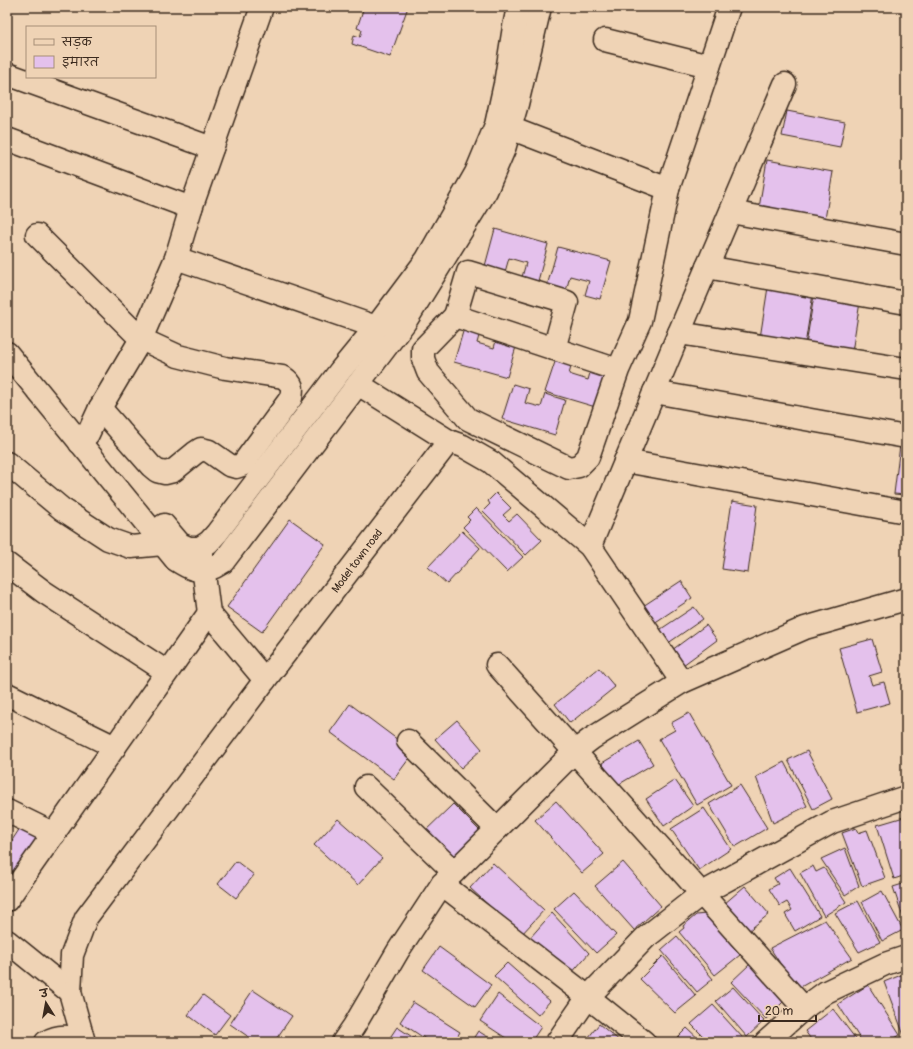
<svg xmlns="http://www.w3.org/2000/svg" width="913" height="1049" font-family="Pangolin,'Playpen Sans Deva',sans-serif">
<style>
.building{fill:#e4c1ec;stroke:#3b2a1e}
.lines{fill:none;stroke-linecap:round;stroke-linejoin:round}
.street-casing{stroke:#3b2a1e;stroke-width:25}
.secondary-casing{stroke:#3b2a1e;stroke-width:25}
.street{stroke:#efd3b5;stroke-width:22}
.secondary{stroke:#efd3b5;stroke-width:22}
.labels{text-anchor:middle;dominant-baseline:central;stroke-width:3;stroke-linejoin:round;paint-order:stroke}
.street-label{font-size:11px;fill:#3b2a1e;stroke:#efd3b5}
</style>
<rect width="100%" height="100%" fill="#efd3b5"/>
<filter id="ink" filterUnits="userSpaceOnUse"><feTurbulence type="fractalNoise" baseFrequency=".025" numOctaves="2"/><feDisplacementMap in="SourceGraphic" scale="8" xChannelSelector="R" yChannelSelector="G"/><feConvolveMatrix kernelMatrix="1 2 1 2 8 2 1 2 1" color-interpolation-filters="sRGB"/></filter>
<g filter="url(#ink)">
<g class="building">
<path d="M364,7H408L390,57L352,44L354,35L360,37L362,30L357,28Z"/>
<path d="M787,111L845,122L840,147L782,136Z"/>
<path d="M767,160L833,172L824,225L758,214Z"/>
<path d="M495,229L548,244L538,281L522,277L526,263L509,258L505,272L485,266Z"/>
<path d="M558,247L611,261L600,299L585,295L589,281L570,276L566,291L547,286Z"/>
<path d="M768,287L813,294L805,345L760,338Z"/>
<path d="M814,295L860,302L852,352L806,345Z"/>
<path d="M465,325L481,329L477,343L494,348L498,334L518,340L507,377L454,362Z"/>
<path d="M557,356L573,360L569,374L588,380L592,366L610,371L599,408L545,392Z"/>
<path d="M513,384L529,389L525,403L541,407L545,394L565,400L555,435L502,419Z"/>
<path d="M900,445L906,446V495L894,494Z"/>
<path d="M496,493L511,508L503,515L509,521L517,514L542,540L526,555L483,511L490,504L488,501Z"/>
<path d="M732,501L757,505L748,573L722,569Z"/>
<path d="M476,508L523,557L507,572L463,527L470,520L467,517Z"/>
<path d="M290,519L325,544L262,632L227,607Z"/>
<path d="M462,531L480,548L447,584L428,567Z"/>
<path d="M681,581L692,598L651,625L640,608Z"/>
<path d="M694,607L703,619L664,646L655,633Z"/>
<path d="M706,625L717,640L683,665L672,650Z"/>
<path d="M872,639L882,672L869,676L872,685L884,682L890,703L857,712L839,648Z"/>
<path d="M599,668L615,687L570,723L555,704Z"/>
<path d="M350,704L414,752L394,779L330,732Z"/>
<path d="M689,713L731,785L697,805L659,739L675,730L671,723Z"/>
<path d="M457,720L482,749L461,768L435,739Z"/>
<path d="M639,741L653,764L616,786L602,763Z"/>
<path d="M807,751L832,799L813,809L788,760Z"/>
<path d="M784,762L807,806L773,823L756,777Z"/>
<path d="M675,780L693,806L664,826L646,799Z"/>
<path d="M740,785L767,828L735,847L709,804Z"/>
<path d="M556,801L604,854L582,873L535,820Z"/>
<path d="M453,804L483,834L452,865L421,835Z"/>
<path d="M704,808L731,849L699,870L671,829Z"/>
<path d="M904,817L906,822V875L894,879L877,825Z"/>
<path d="M338,819L382,858L358,885L314,845Z"/>
<path d="M24,822L44,836L19,875L7,868V848Z"/>
<path d="M856,828L858,833L867,830L885,878L862,886L842,833Z"/>
<path d="M845,848L859,886L845,895L821,859Z"/>
<path d="M236,861L254,875L236,898L218,884Z"/>
<path d="M623,862L661,906L634,930L595,886Z"/>
<path d="M493,863L544,910L521,935L470,888Z"/>
<path d="M813,866L816,872L824,868L846,902L824,916L800,873Z"/>
<path d="M790,868L820,916L795,931L785,914L792,910L787,902L780,906L769,889L778,884L774,878Z"/>
<path d="M906,883V926L893,887Z"/>
<path d="M745,886L769,914L747,932L724,904Z"/>
<path d="M574,891L616,935L596,953L554,909Z"/>
<path d="M882,891L903,930L882,941L862,902Z"/>
<path d="M858,901L880,942L859,952L835,913Z"/>
<path d="M552,913L589,953L571,974L529,939Z"/>
<path d="M706,914L740,955L715,975L679,932L684,928L683,926L696,915Z"/>
<path d="M825,920L852,958L797,989L770,948Z"/>
<path d="M677,936L713,979L697,992L661,950Z"/>
<path d="M439,947L491,985L475,1007L423,970Z"/>
<path d="M663,956L696,996L675,1013L640,979Z"/>
<path d="M507,963L550,1001L538,1015L494,976Z"/>
<path d="M750,964L784,1001L766,1019L731,982Z"/>
<path d="M906,973V1037L905,1038L884,982Z"/>
<path d="M868,985L900,1035L888,1042H862L838,1004Z"/>
<path d="M733,987L764,1021L747,1037L716,1001Z"/>
<path d="M253,990L292,1016L274,1042H256L230,1024Z"/>
<path d="M498,994L541,1027L531,1042H512L480,1021Z"/>
<path d="M203,995L230,1015L215,1035L188,1015Z"/>
<path d="M413,1002L460,1032L454,1042H430L400,1022Z"/>
<path d="M713,1005L743,1038L739,1042H709L691,1024Z"/>
<path d="M833,1009L858,1042H813L805,1031Z"/>
<path d="M599,1024L621,1042H585Z"/>
<path d="M397,1027L420,1042H387Z"/>
<path d="M687,1028L702,1042H673Z"/>
<path d="M478,1031L496,1042H471Z"/>
</g>
<g class="lines">
<defs>
<g id="street">
<path d="M605,40L709,66"/>
<path d="M7,74L212,148"/>
<path d="M510,128L668,189"/>
<path d="M7,139L191,208"/>
<path d="M731,212L906,244"/>
<path d="M37,235L141,339L178,356L225,368L283,377C293,384 293,387 291,398L242,465L236,467L229,465L209,451L201,449L195,453L173,471L165,473L157,471L151,466L100,408"/>
<path d="M176,258L376,327"/>
<path d="M707,267L906,303"/>
<path d="M455,316L468,272L567,302L554,349"/>
<path d="M679,333L906,369"/>
<path d="M618,370L455,316L423,349V359L428,372L468,419L569,468L579,466L588,457L618,370L640,321L668,189L729,7"/>
<path d="M358,384L449,441L463,446L491,462L590,546L682,682"/>
<path d="M654,392L906,437"/>
<path d="M80,443L88,434L100,408L141,339L176,258L191,208L262,7"/>
<path d="M625,461L906,512"/>
<path d="M7,463L62,509L108,539L131,547L163,544"/>
<path d="M590,546L679,333L785,84"/>
<path d="M201,551L209,613L265,680"/>
<path d="M7,564L44,592L167,672"/>
<path d="M497,665L804,1008"/>
<path d="M7,694L115,747"/>
<path d="M408,741L497,829"/>
<path d="M366,787L454,872"/>
<path d="M7,811L54,834"/>
<path d="M442,884L588,997L644,1042"/>
<path d="M7,900L209,613"/>
<path d="M7,941L70,992L72,955L86,918L265,680L449,441"/>
<path d="M70,992L84,1042"/>
<path d="M46,1042C60,1034 70,1036 84,1042"/>
<path d="M343,1042L354,1026L398,951L442,884L574,752L591,739L682,682L805,628L906,599"/>
<path d="M557,1042L588,997L645,938L701,894L832,822L906,797"/>
<path d="M766,1042L804,1008L826,992L885,964L906,957"/>
</g>
<g id="secondary">
<path d="M7,353L176,560C187,567 198,574 212,568C216,567 219,564 223,562L405,322L486,191L504,149L517,104L540,7"/>
<path d="M164,525L180,544L189,548H200L209,542L217,533L340,371L376,327L427,259L476,173L496,125L505,84L514,27L518,7"/>
</g>
</defs>
<use href="#street" class="street-casing"/>
<use href="#secondary" class="secondary-casing"/>
<use href="#street" class="street"/>
<use href="#secondary" class="secondary"/>
</g>
</g>
<g class="labels">
<g class="street-label">
<text transform="translate(357 561) rotate(-53)">Model town road</text>
</g>
</g>
<rect width="913" height="1049" fill="none" stroke="#efd3b5" stroke-width="24"/>
<rect x="12" y="12" width="889" height="1025" fill="none" stroke="#3b2a1e" stroke-width="1.5" filter="url(#ink)"/>
<rect x="26" y="26" width="130" height="52" fill="#efd3b5" stroke="#a78f79"/>
<rect x="34" y="39" width="20" height="6" fill="#efd3b5" stroke="#a78f79"/>
<text x="62" y="46" font-size="12" fill="#3b2a1e">सड़क</text>
<rect x="34" y="56" width="20" height="12" fill="#e4c1ec" stroke="#a78f79"/>
<text x="62" y="66" font-size="12" fill="#3b2a1e">इमारत</text>
<g transform="translate(46 1003) rotate(349)" stroke="#efd3b5" stroke-width="3" paint-order="stroke">
<path d="M0-3L7 15L0 10L-7 15Z" fill="#3b2a1e"/>
<text y="-6" font-size="11" font-weight="bold" text-anchor="middle" fill="#3b2a1e">उ</text>
</g>
<path d="M759 1015v6h57v-6" fill="none" stroke="#3b2a1e" stroke-width="2"/>
<text x="765" y="1015" font-size="12" fill="#3b2a1e" stroke="#efd3b5" stroke-width="3" paint-order="stroke">20 m</text>
</svg>
